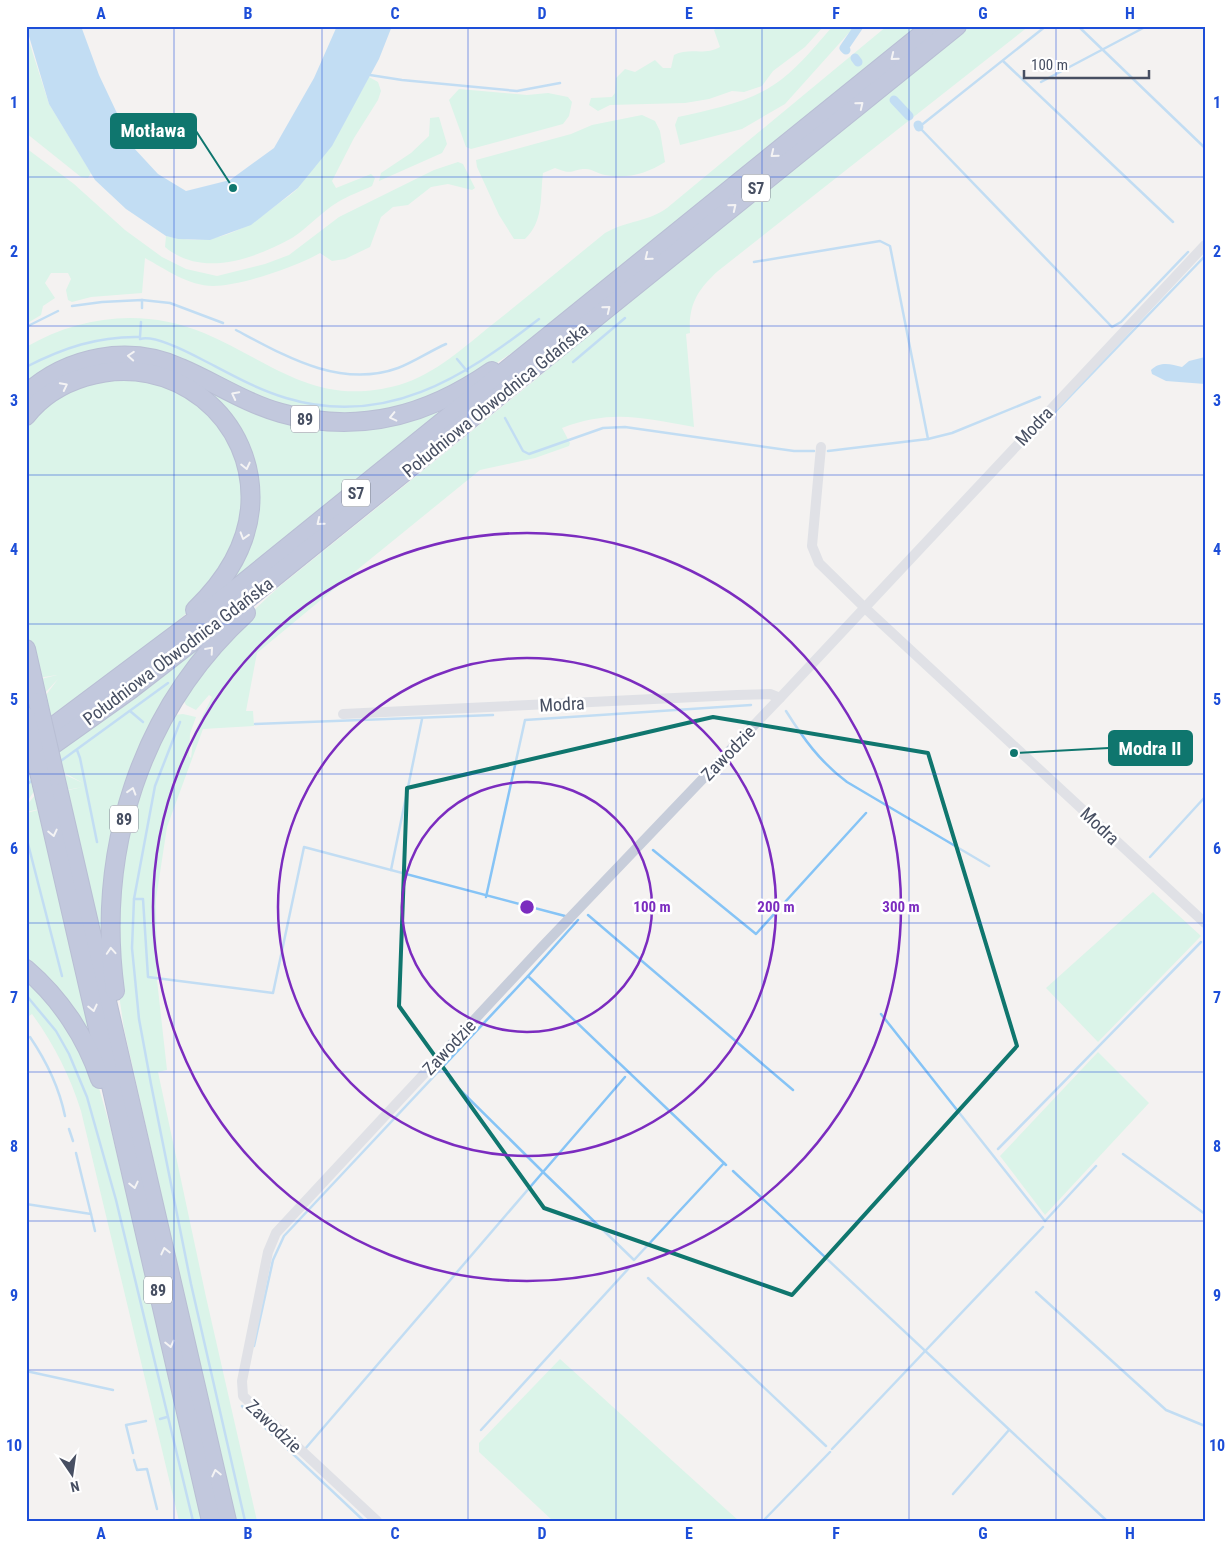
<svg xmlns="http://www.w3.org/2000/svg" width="1231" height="1547" font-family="'Roboto Condensed',sans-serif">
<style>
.green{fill:#bdf5e0}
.water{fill:#86c4f6}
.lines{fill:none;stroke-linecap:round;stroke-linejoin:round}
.stream{stroke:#86c4f6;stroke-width:2.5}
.canal{stroke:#86c4f6;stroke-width:9}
.highway-casing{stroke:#707fb1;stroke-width:20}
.street{stroke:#c7cdda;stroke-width:10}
.highway{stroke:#8595c5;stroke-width:18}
.highway-bridge-casing{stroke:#707fb1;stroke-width:20;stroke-linecap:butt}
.highway-bridge{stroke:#8595c5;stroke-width:18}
.oneway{stroke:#f3f4f9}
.marked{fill:none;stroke:#0f766e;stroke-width:4;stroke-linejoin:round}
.grid{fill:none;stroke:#1d4ed8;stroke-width:1;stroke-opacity:0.55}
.ring{fill:none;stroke:#7b2cbf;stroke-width:2.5}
.labels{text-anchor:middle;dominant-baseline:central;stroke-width:5;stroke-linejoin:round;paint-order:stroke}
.shield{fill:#fff;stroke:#7e8491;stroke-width:1}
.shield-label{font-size:16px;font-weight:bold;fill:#474f62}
.street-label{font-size:18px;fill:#474f62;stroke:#fff}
.centre{fill:#7b2cbf;stroke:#fff;stroke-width:2.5}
.ring-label{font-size:15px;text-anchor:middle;font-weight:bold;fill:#7b2cbf;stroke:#fff;stroke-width:5;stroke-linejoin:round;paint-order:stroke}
.leader{fill:none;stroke:#0f766e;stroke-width:2}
.callout-dot{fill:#0f766e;stroke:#fff;stroke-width:2}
.callout{fill:#0f766e;stroke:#0f766e;stroke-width:2}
.callout-label{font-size:19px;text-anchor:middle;font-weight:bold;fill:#fff}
.neatline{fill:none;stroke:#1d4ed8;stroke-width:2}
.grid-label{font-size:16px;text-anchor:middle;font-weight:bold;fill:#1d4ed8}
</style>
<rect width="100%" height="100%" fill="#f4f2f1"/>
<g class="green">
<path d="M721,26L736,29H766L773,26H824L805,47L773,71L762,86L744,92L732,91L709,99L685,103L610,105L598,111L589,105L591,98L612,97L615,93L616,78L625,69L635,72L655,60L663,68H671L674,55C689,47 705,56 720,47L714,30Z"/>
<path d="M833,26H855L785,104L742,129L680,145L675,125L678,117C713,109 753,102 782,79C801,64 817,44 833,26Z"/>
<path d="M887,26H920L522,346L476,377L430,401L354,417L279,407L191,366L26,387V347C81,315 145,308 204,333C274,363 316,408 399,385C436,374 464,347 493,324C531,294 568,263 605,233C626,221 650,221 667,208Z"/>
<path d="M969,26H1029L718,271C698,289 688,305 690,333L686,334L694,427C643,418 612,409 562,428L570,443L569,446L535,458L480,470L357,570L257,653L246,711H253L254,726L203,729L167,827L156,899L157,980L167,1070L158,1072L206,1297L257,1521H235L124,1029L118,988L114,933L133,800L174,715L183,714L196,717L190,734L189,756L191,758L194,733L212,697L209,695L196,710L186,705L182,697L253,611L280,586L534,381L602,322Z"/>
<path d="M26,32L49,104L91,173L88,178L81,177L26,133Z"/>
<path d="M369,77L378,82L381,91L378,100L354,138L332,181L336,188L371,174L375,178L372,186C361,191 348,196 338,202C321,212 308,228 292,238C254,259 202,278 165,247L166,236C211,247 241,233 275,206C283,200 293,194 299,187C325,153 349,114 369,77Z"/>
<path d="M459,89L527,95L548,93L568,97L572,102L569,116L563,124L471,149L466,147L449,100Z"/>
<path d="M642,115L655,121L660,131L665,162C646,174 627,179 605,175C599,174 592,169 586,169C570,169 575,176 555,168L543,173C540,197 544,221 525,239H514L499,215L477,167L476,160L571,134L592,125Z"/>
<path d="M439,117L447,144L442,153L379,181L381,173L411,153L429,136L430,118Z"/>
<path d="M26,148L74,184L125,230L162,257L186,269L217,276L265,264L289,255L339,217L434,170L458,162L463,164L475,188L472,190L448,184L431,187L408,205L393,207L381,217L370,247L345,259L332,261L320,253C296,267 240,286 213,286C189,286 165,269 145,258L142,293L91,297L72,302L68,300L66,290L71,279L68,273H51L45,283L55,298L43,306L41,315L26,324Z"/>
<path d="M142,363L299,423L454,404L236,579L228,583L246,554L240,433L142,366Z"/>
<path d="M128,376L187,394L225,430L244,477L240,538L188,612L162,634L26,734V710L46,695L58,679L44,694L41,679L57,675L38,678L26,627V424L68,390Z"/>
<path d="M221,629L137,766L108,971L64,791L83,787L66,790L63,774L83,783L63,772L35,790L26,803V773L86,732Z"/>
<path d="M36,794L40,809L26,812V806Z"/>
<path d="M42,809L103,1073L26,965V813Z"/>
<path d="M1153,892L1201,936L1098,1042L1046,988Z"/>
<path d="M26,975L48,996L97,1081L111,1130L204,1521H179L81,1111C70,1076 54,1044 32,1014L26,1018Z"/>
<path d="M1098,1052L1149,1103L1045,1215L1000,1156Z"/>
<path d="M560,1359L739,1521H553L479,1452V1443Z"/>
</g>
<g class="water">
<path d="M26,26H81L99,75L133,147L158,174L186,191L230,180L274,148L314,78L337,26H392L379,59L332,146L298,188L251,225L210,240L178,239L166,236L126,209L95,180L49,104Z"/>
<path d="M1205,357V384L1166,381L1152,374L1151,370C1160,361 1171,364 1182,367L1189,361Z"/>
</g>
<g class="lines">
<g class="stream">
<path d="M1046,26L919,127L1112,327L1121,322L1188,252"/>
<path d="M1078,26L1205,148"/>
<path d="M1003,61L1173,222"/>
<path d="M370,75L402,80L517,91L560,83"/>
<path d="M1041,82L1147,26"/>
<path d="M754,262L880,241L890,246L928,439"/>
<path d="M142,300L170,303L223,323"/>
<path d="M72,306L102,302L142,300V308"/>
<path d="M26,327L58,311"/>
<path d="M236,330C285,356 340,389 398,368C414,362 430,351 446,344"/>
<path d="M140,339C154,334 188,352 203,360C230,374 256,389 286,398C385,428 463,378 539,319"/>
<path d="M457,359L467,371"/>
<path d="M573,362L625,318"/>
<path d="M26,367C63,348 98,336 140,337L141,322"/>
<path d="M1054,413L1205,256"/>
<path d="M505,418L523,451L529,454L603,428L625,427L794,451H814"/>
<path d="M828,451L928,439L952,433L1040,397"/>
<path d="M130,711L143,722"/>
<path d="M786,711C803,738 820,762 847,782L989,866"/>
<path d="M180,722L155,786L134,899L132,948L139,1019L151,1084L191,1284L245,1521"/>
<path d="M255,724L493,715"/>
<path d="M77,750L80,758L97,842"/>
<path d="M58,763L168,683"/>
<path d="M26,785L33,780"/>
<path d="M26,836L62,976"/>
<path d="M653,850L756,934L866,813"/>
<path d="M1150,857L1205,797"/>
<path d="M391,870L422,719"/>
<path d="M486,897L525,720L751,705"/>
<path d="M134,899H143L148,977L273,993L304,847L565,916"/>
<path d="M588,915L793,1090"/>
<path d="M578,920L528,976L726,1165"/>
<path d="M26,995L56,1031L69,1054L87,1097L116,1200L193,1521"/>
<path d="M881,1014L1045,1221L1096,1166"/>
<path d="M30,1037C47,1062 59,1087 65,1116"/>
<path d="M625,1077L543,1172L634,1260L724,1163"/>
<path d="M69,1129L73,1141"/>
<path d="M998,1149L1201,942"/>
<path d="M76,1153L91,1214"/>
<path d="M1123,1154L1205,1214"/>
<path d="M733,1171L1107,1521"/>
<path d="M26,1204L91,1214L95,1231"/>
<path d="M648,1278L826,1446"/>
<path d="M1036,1292L1166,1410L1205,1426"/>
<path d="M254,1346L273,1260L284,1236L528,976"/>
<path d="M26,1371L113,1390"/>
<path d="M242,1406L364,1521"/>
<path d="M160,1419L167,1417"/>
<path d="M481,1430L629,1268"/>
<path d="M305,1449L543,1172L450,1080"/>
<path d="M832,1449L1043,1227"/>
<path d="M133,1453L126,1425L146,1421"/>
<path d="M134,1460L137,1470L147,1469L157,1509"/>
<path d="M953,1494L1009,1430"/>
<path d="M763,1521L830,1452"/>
</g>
<g class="canal">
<path d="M846,50L844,48L859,26"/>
<path d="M855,58L858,62"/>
<path d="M894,100L909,116"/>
<path d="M918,125L919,127"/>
</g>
<defs>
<g id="highway">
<path d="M26,394C68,356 129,344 181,368C214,382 245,403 281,413C358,435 427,416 492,371"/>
<path d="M26,416C41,397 62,384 85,377C172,350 258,418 250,509C246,549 223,583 195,610"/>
<path d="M26,649L38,702"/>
<path d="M35,740L222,600L932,26"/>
<path d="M26,764L130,690L246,600L957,26"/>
<path d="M55,776L227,1521"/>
<path d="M42,785L211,1521"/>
<path d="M26,969C60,998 86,1037 100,1079"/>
<path d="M115,991C96,851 140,710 246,613"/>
</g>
</defs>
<use href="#highway" class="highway-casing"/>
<g class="street">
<path d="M821,447L812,546L819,563L864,607L1205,923"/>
<path d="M343,714L737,695L770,694L780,698"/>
<path d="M377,1521L243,1396L242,1381L268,1252L276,1233L542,947L780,698L1205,245"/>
</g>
<use href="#highway" class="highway"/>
<defs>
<g id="highway-bridge">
<path d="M38,702L55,776"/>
<path d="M26,717L42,785"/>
</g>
</defs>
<use href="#highway-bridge" class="highway-bridge-casing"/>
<use href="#highway-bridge" class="highway-bridge"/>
</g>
<defs><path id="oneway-chevron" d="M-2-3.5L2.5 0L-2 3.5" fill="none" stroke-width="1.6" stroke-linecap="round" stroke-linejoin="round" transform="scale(1.25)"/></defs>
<g class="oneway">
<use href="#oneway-chevron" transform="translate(894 57) rotate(141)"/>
<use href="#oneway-chevron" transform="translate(860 105) rotate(-39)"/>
<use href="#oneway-chevron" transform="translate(774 154) rotate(141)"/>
<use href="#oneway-chevron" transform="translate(733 207) rotate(-39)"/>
<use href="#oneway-chevron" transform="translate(648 257) rotate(141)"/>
<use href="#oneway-chevron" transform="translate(607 309) rotate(-39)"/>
<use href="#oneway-chevron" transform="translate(131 356) rotate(-176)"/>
<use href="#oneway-chevron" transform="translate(64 386) rotate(-27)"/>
<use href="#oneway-chevron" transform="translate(235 395) rotate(-153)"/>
<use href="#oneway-chevron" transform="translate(393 417) rotate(167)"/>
<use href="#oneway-chevron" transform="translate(246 466) rotate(77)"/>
<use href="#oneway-chevron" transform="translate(320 522) rotate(141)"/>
<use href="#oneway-chevron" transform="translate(244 536) rotate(107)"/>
<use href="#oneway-chevron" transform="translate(210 650) rotate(-49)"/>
<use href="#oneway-chevron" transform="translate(132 791) rotate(-73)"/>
<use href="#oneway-chevron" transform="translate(53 833) rotate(77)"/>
<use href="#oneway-chevron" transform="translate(111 951) rotate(-94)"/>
<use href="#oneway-chevron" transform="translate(93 1008) rotate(77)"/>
<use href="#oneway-chevron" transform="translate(134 1185) rotate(77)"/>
<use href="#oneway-chevron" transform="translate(165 1251) rotate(-103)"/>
<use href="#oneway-chevron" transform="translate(170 1344) rotate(77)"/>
<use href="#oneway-chevron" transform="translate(216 1473) rotate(-103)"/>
</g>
<path d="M0 0H1231V1547H0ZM713,717L928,753L1017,1046L792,1295L544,1208L399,1006L407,788Z" fill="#f4f2f1" fill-opacity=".55" fill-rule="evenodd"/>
<path class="marked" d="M713,717L928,753L1017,1046L792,1295L544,1208L399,1006L407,788Z"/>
<path class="grid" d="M174,26V1521M322,26V1521M468,26V1521M616,26V1521M762,26V1521M909,26V1521M1056,26V1521M26,177H1205M26,326H1205M26,475H1205M26,624H1205M26,774H1205M26,923H1205M26,1072H1205M26,1221H1205M26,1370H1205"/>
<g class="ring">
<circle cx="527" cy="907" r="125"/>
<circle cx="527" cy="907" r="249"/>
<circle cx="527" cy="907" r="374"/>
</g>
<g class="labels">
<g class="shield">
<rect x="742" y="174.5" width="28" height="27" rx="4"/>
<rect x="291" y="405.5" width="28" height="27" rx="4"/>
<rect x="342" y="479.5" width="28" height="27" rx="4"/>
<rect x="110" y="805.5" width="28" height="27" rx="4"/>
<rect x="144" y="1276.5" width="28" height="27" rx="4"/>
</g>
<g class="shield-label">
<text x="756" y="188">S7</text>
<text x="305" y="419">89</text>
<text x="356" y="493">S7</text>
<text x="124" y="819">89</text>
<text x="158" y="1290">89</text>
</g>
<g class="street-label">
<text transform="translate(495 400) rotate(-39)">Południowa Obwodnica Gdańska</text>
<text transform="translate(1034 426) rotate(-47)">Modra</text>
<text transform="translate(178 651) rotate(-37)">Południowa Obwodnica Gdańska</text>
<text transform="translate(562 704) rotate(-3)">Modra</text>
<text transform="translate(728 753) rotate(-46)">Zawodzie</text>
<text transform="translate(1100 826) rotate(43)">Modra</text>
<text transform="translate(449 1047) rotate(-47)">Zawodzie</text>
<text transform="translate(274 1426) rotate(43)">Zawodzie</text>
</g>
</g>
<circle cx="527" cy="907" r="8" class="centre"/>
<g class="ring-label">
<text x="652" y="912">100 m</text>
<text x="776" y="912">200 m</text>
<text x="901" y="912">300 m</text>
</g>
<path class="leader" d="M233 188L196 131M1014 753L1109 748"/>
<g class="callout-dot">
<circle cx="233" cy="188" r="5"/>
<circle cx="1014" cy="753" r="5"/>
</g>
<g class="callout">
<rect x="111" y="114" width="85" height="34" rx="5"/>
<rect x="1109" y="731" width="83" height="34" rx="5"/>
</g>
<g class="callout-label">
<text x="153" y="137">Motława</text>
<text x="1150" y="755">Modra II</text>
</g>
<rect width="1231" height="1547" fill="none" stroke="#ffffff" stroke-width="55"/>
<g transform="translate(72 1474) rotate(167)" stroke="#ffffff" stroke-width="4" paint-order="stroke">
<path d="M0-4L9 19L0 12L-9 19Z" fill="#474f62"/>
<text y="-8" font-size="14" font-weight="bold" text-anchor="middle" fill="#474f62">N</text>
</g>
<path d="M1024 70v8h125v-8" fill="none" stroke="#474f62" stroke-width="2.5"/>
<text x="1031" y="70" font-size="15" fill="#474f62" stroke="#ffffff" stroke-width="4" paint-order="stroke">100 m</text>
<rect x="28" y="28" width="1176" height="1492" class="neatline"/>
<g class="grid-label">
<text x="101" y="19">A</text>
<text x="248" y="19">B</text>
<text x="395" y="19">C</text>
<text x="542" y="19">D</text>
<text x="689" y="19">E</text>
<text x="836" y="19">F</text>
<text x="983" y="19">G</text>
<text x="1130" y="19">H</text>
<text x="14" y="108">1</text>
<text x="1217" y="108">1</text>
<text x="14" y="257">2</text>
<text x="1217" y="257">2</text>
<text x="14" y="406">3</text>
<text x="1217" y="406">3</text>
<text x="14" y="555">4</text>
<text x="1217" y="555">4</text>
<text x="14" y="705">5</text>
<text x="1217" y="705">5</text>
<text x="14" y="854">6</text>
<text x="1217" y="854">6</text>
<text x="14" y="1003">7</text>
<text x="1217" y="1003">7</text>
<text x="14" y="1152">8</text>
<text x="1217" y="1152">8</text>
<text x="14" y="1301">9</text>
<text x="1217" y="1301">9</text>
<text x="14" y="1451">10</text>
<text x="1217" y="1451">10</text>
<text x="101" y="1539">A</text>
<text x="248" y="1539">B</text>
<text x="395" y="1539">C</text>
<text x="542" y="1539">D</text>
<text x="689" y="1539">E</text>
<text x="836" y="1539">F</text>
<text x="983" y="1539">G</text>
<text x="1130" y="1539">H</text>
</g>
</svg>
